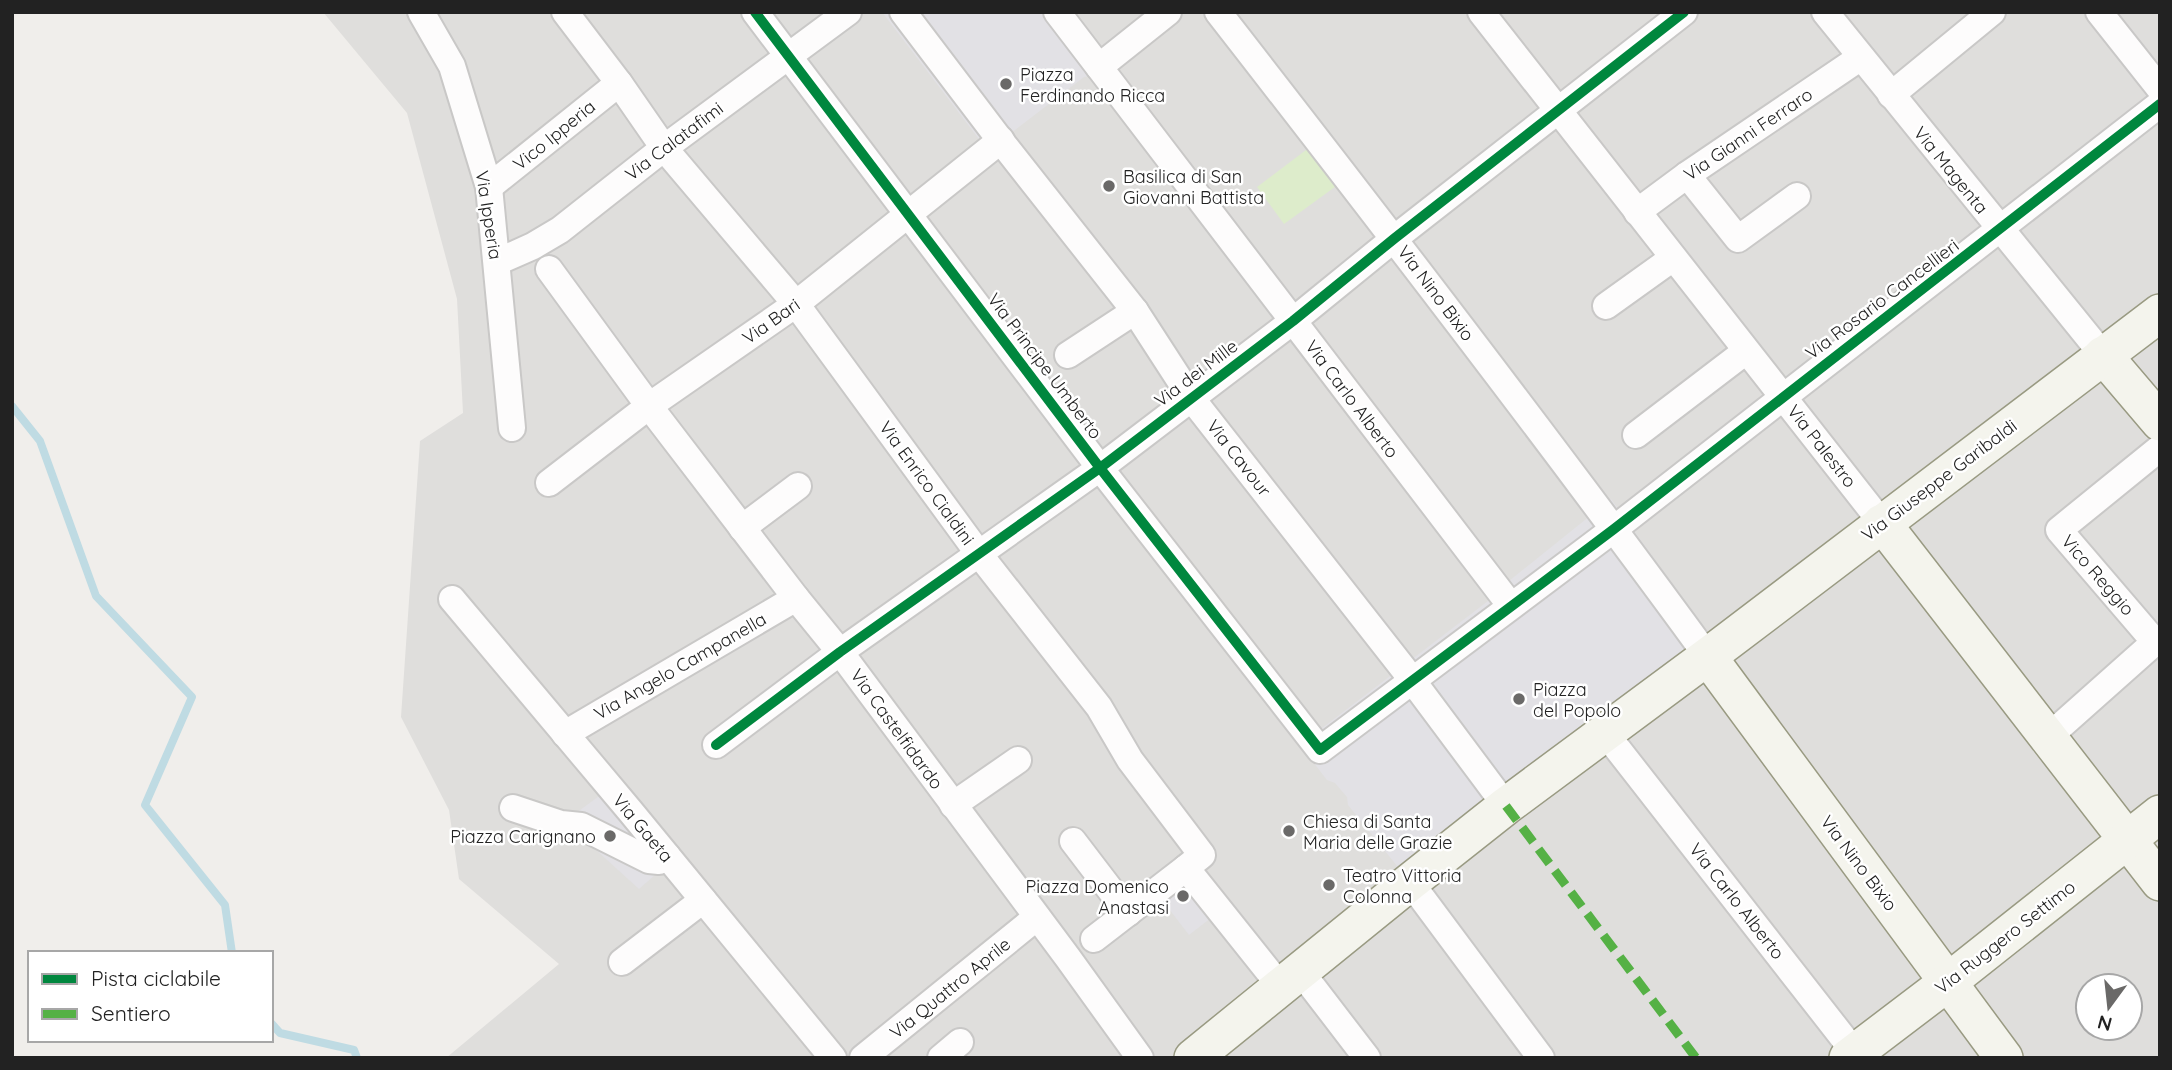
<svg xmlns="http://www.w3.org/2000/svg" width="2172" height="1070" font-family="Quicksand,sans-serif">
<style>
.residential{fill:#dfdedc;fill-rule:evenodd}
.grass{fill:#ddeccb}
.plaza{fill:#e2e1e5}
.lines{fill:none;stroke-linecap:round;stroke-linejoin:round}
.stream{stroke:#bfdbe3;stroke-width:8}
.street-casing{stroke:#c9c8c7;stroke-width:30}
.secondary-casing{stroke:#999a82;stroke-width:40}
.street{stroke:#fdfcfc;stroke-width:26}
.secondary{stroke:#f4f4ed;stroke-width:37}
.quiet{stroke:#55b145;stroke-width:9;stroke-dasharray:18 9;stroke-linecap:butt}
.cycleway-casing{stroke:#fff;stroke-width:15}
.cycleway{stroke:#00873e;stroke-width:10}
.poi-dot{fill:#6a6968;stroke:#fff;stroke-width:2.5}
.labels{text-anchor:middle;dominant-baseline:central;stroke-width:5;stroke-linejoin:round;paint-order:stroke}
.poi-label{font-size:18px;fill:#222;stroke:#fff;text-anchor:start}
.street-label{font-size:18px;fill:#222;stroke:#fff}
</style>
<rect width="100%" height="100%" fill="#f0eeeb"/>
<path class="residential" d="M323,12H2160V1058H446L559,964L459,879L449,810L401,717L420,441L463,413L457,299L407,113ZM2088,986H2130V1028H2088Z"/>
<path class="grass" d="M1310,147L1339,184L1284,224L1257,187Z"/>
<g class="plaza">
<path d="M882,12H1071L1117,71L1084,77L1011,133L995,160Z"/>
<path d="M1611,499L1719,648L1604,755L1422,897L1348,805L1347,797L1335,783L1327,780L1300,745L1488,601L1509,581Z"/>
<path d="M610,788L671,861L639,889L596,850L578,840L558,833L561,824Z"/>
<path d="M1179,859L1220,911L1189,935L1149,883Z"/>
</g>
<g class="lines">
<g class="stream">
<path d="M12,406L40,441L96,596L192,697L145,805L225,905L232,953"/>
<path d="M271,1023L280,1033L354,1050L357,1058"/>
</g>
<defs>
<g id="street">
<path d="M421,12L452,66L489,187L512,428"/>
<path d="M565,12L619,83L664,148L796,304L979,554L1099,707L1130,760L1202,855L1186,868L1281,987"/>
<path d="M755,12L1100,468L1320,750L1614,529L2160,104"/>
<path d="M903,12L1004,145L1135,311L1192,399L1403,668L1506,806"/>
<path d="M1057,12L1511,606"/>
<path d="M1218,12C1384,225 1549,439 1708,657"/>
<path d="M1481,12L1882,523"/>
<path d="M1825,12L2103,355"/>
<path d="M2099,12L2160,89"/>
<path d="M1099,67L1168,12"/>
<path d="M1891,95L1992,12"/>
<path d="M1687,175L1738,239L1797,196"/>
<path d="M489,187L619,83"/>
<path d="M1637,212L1687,175L1861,57"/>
<path d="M497,262L533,246L560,230L664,148L848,12"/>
<path d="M549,269L649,406L796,598L840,652L1068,958L1140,1058"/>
<path d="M1606,306L1673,258"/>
<path d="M1068,355L1135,311"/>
<path d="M1636,435L1746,351"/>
<path d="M549,483L649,406L796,304L1001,140"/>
<path d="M742,528L798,486"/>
<path d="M452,599L631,812L833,1058"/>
<path d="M565,734L796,598"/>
<path d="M1606,734L1859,1058"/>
<path d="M2047,738L2155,642L2059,530L2160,448"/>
<path d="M716,745L840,652L1100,468L1293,321L1395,238L1684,12"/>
<path d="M953,805L1018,760"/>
<path d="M513,808L561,824L581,826L649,860L659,861L667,856"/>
<path d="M1073,841L1128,913"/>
<path d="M1410,882L1541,1058"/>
<path d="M1094,939L1186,868"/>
<path d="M622,962L703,900"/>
<path d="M1301,972L1367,1058"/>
<path d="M863,1058L1037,917"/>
<path d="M941,1058L960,1042"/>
</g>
<g id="secondary">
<path d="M2103,355L2160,422"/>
<path d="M1882,523L2160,882"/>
<path d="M1708,657L2004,1058"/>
<path d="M1193,1058L1410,882L1506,806L1719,648L2160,313"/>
<path d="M1848,1058L1948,982L2160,814"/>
</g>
</defs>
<use href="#street" class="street-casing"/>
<use href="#secondary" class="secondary-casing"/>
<use href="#street" class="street"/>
<use href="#secondary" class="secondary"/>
<path class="quiet" d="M1506,806L1696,1058"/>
<defs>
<g id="cycleway">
<path d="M755,12L1100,468L1320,750L1614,529L2160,104"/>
<path d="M716,745L840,652L1100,468L1293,321L1395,238L1684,12"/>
</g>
</defs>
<use href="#cycleway" class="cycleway-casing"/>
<use href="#cycleway" class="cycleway"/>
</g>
<g class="poi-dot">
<circle cx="1006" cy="84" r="7"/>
<circle cx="1109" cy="186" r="7"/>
<circle cx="1519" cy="699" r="7"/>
<circle cx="1289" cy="831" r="7"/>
<circle cx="610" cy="836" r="7"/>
<circle cx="1329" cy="885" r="7"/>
<circle cx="1183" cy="896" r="7"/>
</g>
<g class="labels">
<g class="poi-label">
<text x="1020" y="74">Piazza<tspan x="1020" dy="21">Ferdinando Ricca</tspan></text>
<text x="1123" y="176">Basilica di San<tspan x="1123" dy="21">Giovanni Battista</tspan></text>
<text x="1533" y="689">Piazza<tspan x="1533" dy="21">del Popolo</tspan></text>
<text x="1303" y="821">Chiesa di Santa<tspan x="1303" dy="21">Maria delle Grazie</tspan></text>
<text x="596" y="836" text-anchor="end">Piazza Carignano</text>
<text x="1343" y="875">Teatro Vittoria<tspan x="1343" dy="21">Colonna</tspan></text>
<text x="1169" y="886" text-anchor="end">Piazza Domenico<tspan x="1169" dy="21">Anastasi</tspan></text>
</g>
<g class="street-label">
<text transform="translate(1748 134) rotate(-34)">Via Gianni Ferraro</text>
<text transform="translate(554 135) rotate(-39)">Vico Ipperia</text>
<text transform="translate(674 141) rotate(-37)">Via Calatafimi</text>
<text transform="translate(1951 170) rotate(51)">Via Magenta</text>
<text transform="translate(489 215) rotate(81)">Via Ipperia</text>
<text transform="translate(1436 293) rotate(53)">Via Nino Bixio</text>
<text transform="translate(1882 299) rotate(-37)">Via Rosario Cancellieri</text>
<text transform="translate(771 321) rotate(-35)">Via Bari</text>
<text transform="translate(1045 366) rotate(53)">Via Principe Umberto</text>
<text transform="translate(1196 373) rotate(-37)">Via dei Mille</text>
<text transform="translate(1352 399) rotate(53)">Via Carlo Alberto</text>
<text transform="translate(1822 446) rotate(52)">Via Palestro</text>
<text transform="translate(1239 458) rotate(52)">Via Cavour</text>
<text transform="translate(1939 480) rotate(-37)">Via Giuseppe Garibaldi</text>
<text transform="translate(927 483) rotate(54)">Via Enrico Cialdini</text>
<text transform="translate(2098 575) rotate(49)">Vico Reggio</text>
<text transform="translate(680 666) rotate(-30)">Via Angelo Campanella</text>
<text transform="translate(897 729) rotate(54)">Via Castelfidardo</text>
<text transform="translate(643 828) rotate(50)">Via Gaeta</text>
<text transform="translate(1859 863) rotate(53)">Via Nino Bixio</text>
<text transform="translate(1737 901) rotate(52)">Via Carlo Alberto</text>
<text transform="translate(2005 937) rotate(-38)">Via Ruggero Settimo</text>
<text transform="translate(950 988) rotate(-39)">Via Quattro Aprile</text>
</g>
</g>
<rect width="2172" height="1070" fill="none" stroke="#222222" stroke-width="28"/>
<rect x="28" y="951" width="245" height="91" fill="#ffffff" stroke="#a7a7a7" stroke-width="2"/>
<rect x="42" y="974" width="35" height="10" fill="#00873e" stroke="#a7a7a7" stroke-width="2"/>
<text x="91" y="986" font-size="21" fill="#222222">Pista ciclabile</text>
<rect x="42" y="1009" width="35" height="10" fill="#55b145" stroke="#a7a7a7" stroke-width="2"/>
<text x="91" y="1021" font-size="21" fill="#222222">Sentiero</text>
<g transform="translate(2109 1007) rotate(195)"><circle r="33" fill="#ffffff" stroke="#a7a7a7" stroke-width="2"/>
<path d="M0-5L12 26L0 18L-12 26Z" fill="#6a6968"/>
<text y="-10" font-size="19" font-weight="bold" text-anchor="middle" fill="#222222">N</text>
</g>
</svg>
